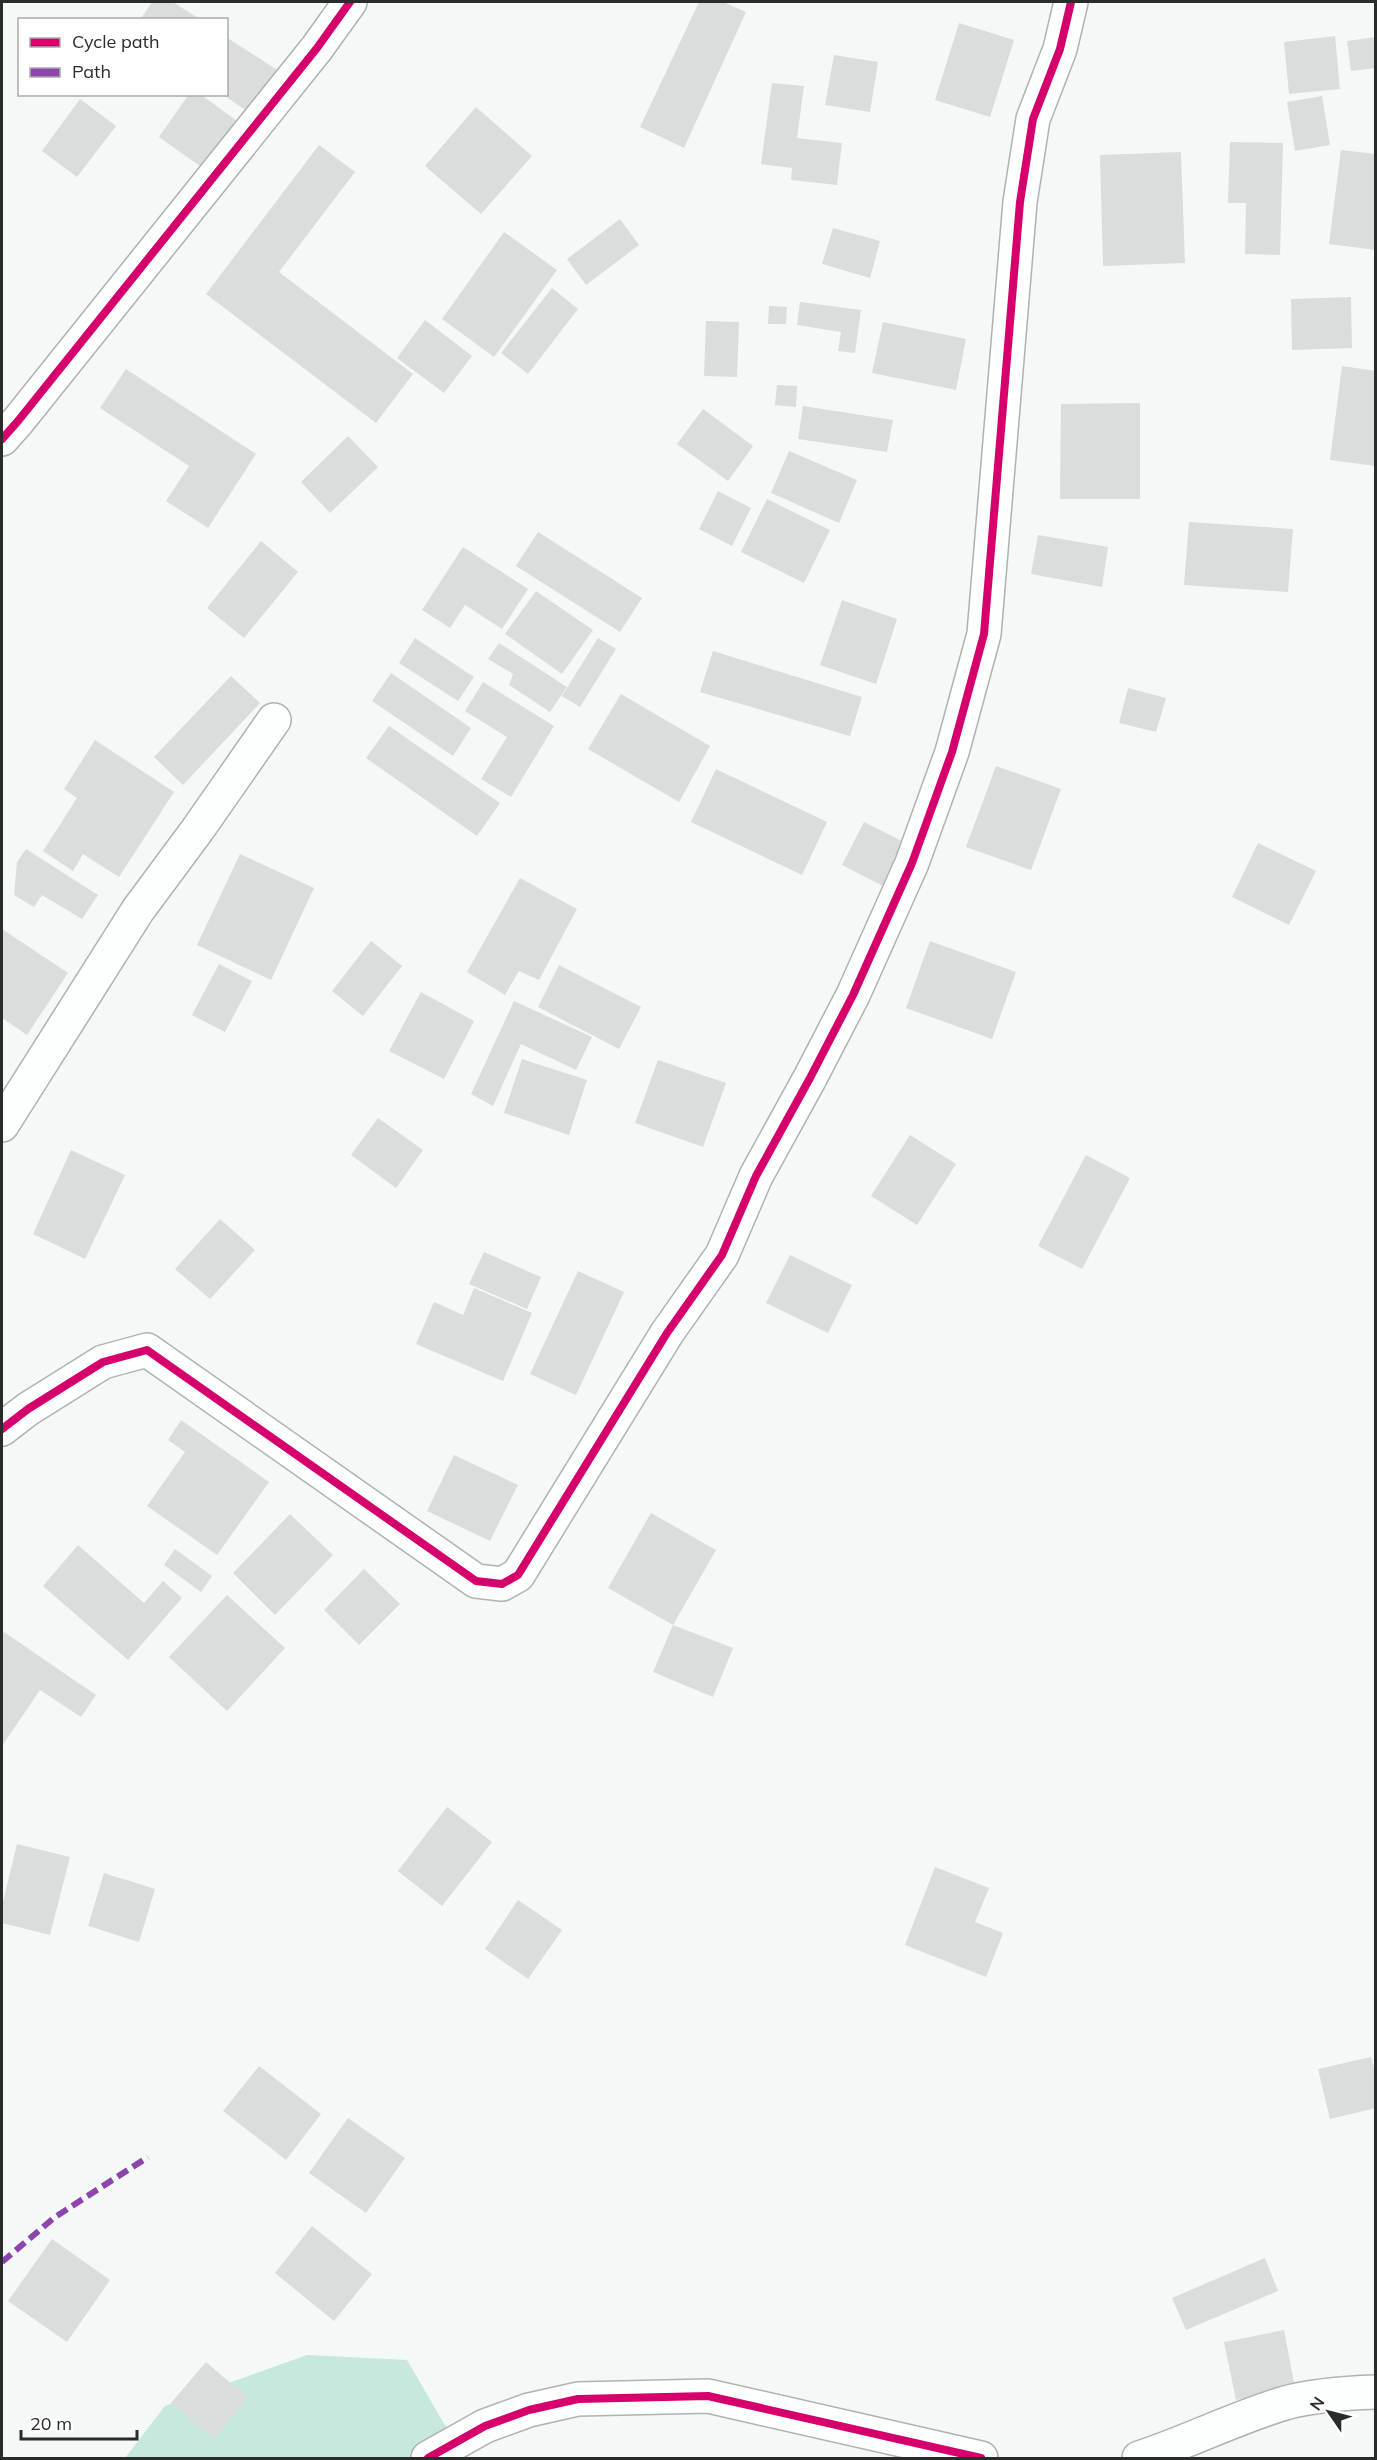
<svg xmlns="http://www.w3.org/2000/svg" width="1377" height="2460" font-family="Mulish,sans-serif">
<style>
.green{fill:#c6e8dd}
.building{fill:#dbdddd}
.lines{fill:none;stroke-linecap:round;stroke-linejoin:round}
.minor-casing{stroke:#b0b2b1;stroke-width:36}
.minor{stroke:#fdfefe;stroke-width:33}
.quiet{stroke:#8e44ad;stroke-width:6;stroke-dasharray:12 6;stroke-linecap:butt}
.cycleway-casing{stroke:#fff;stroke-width:11}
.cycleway{stroke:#d6006c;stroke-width:8}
</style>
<rect width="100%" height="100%" fill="#f4f8f6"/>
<path class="green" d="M307,2355L407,2360L464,2458H125L165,2406Z"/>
<g class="building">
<path d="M152,2H173L201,20H140Z"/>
<path d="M699,2H723L746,12L684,148L640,127Z"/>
<path d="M959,23L1014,40L990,117L935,100Z"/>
<path d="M1335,36L1340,89L1289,94L1284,42Z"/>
<path d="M226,37L279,71L251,114L222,94H226Z"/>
<path d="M1376,37V68L1351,71L1347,41Z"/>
<path d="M834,55L878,62L870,112L825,105Z"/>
<path d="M772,83L804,86L797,138L842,143L837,185L791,180L792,168L761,164Z"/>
<path d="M189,94H200L245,127L211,174L159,137Z"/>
<path d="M1322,96L1330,145L1295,151L1287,102Z"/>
<path d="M80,99L116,126L77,177L42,151Z"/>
<path d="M476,107L532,156L481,214L425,166Z"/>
<path d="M1230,142L1283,143L1280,255L1245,254L1246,203H1228Z"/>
<path d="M319,145L355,172L279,272L413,374L376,423L206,294Z"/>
<path d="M1341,150L1376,154V250L1329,244Z"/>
<path d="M1181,152L1185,263L1103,266L1100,155Z"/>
<path d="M620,219L639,245L586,285L567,259Z"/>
<path d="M833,228L880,241L870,278L822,264Z"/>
<path d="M504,232L557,270L494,357L442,319Z"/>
<path d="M552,288L578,309L528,374L501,353Z"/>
<path d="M1351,297L1352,348L1292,350L1291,299Z"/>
<path d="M800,302L861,310L855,353L838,351L841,332L797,325Z"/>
<path d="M769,306L787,307L786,324H768Z"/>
<path d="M425,320L472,356L444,393L397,358Z"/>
<path d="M706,321L739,322L737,377L704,376Z"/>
<path d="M883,322L966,339L956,390L872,373Z"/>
<path d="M1342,366L1376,371V466L1330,460Z"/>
<path d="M126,369L256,454L208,528L166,501L189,466L100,408Z"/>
<path d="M777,385L797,386L796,407L775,405Z"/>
<path d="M1140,403V499H1060L1061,404Z"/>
<path d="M803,406L893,420L887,452L798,439Z"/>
<path d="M703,409L753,446L728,481L677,444Z"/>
<path d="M348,436L378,467L330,513L301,482Z"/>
<path d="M789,451L857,480L839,523L771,493Z"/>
<path d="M718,491L751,508L732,546L699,529Z"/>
<path d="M767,499L830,530L804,583L741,552Z"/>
<path d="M1189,522L1293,529L1288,592L1184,585Z"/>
<path d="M538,532L642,598L620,632L516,566Z"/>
<path d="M1038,535L1108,547L1102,587L1031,574Z"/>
<path d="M261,541L298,572L244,638L207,608Z"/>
<path d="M463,547L528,589L502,629L465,605L450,628L422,610Z"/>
<path d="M536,591L593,630L562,674L505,634Z"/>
<path d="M842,600L897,619L876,684L820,665Z"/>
<path d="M415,638L474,677L458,701L399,663Z"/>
<path d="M598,638L616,649L580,707L562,696Z"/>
<path d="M499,643L567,687L550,712L509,685L513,674L488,659Z"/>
<path d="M713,651L862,697L850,736L700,692Z"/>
<path d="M391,673L471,728L453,756L372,701Z"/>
<path d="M231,676L260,703L183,785L154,757Z"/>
<path d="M483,682L554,726L511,797L481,779L507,737L465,711Z"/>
<path d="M1128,688L1166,698L1156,732L1119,723Z"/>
<path d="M621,694L710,746L679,802L588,749Z"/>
<path d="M389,726L500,803L477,836L366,758Z"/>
<path d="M95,740L174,792L119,877L83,854L73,871L43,851L77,798L64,789Z"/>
<path d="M996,766L1061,789L1031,870L966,847Z"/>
<path d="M716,769L827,822L802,875L691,822Z"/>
<path d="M864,822L906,843L883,886L842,865Z"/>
<path d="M1258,843L1316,871L1289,925L1232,897Z"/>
<path d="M26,849L98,895L82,919L42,895L34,907L14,895L17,862Z"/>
<path d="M240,854L314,888L271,980L197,945Z"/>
<path d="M520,878L577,909L539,980L519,971L505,995L467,972Z"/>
<path d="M2,929L68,973L27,1035L2,1018Z"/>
<path d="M371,941L402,966L363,1016L332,991Z"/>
<path d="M930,941L1016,972L992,1039L906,1008Z"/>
<path d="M219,964L252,981L225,1032L192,1015Z"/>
<path d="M559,965L641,1007L619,1049L538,1007Z"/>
<path d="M421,992L474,1021L444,1079L389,1051Z"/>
<path d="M514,1001L592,1037L576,1070L521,1044L493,1106L471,1094Z"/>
<path d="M522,1059L587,1080L569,1135L504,1113Z"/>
<path d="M658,1060L726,1083L703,1147L635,1123Z"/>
<path d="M378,1118L423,1150L396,1188L351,1155Z"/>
<path d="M910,1135L956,1164L917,1225L871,1196Z"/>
<path d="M71,1150L125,1175L85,1259L33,1234Z"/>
<path d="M1086,1155L1130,1178L1082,1269L1038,1246Z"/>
<path d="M220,1219L255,1250L210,1299L175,1269Z"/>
<path d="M484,1252L541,1277L527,1309L469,1284Z"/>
<path d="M790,1255L852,1285L828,1333L766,1303Z"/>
<path d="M578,1271L624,1292L576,1395L530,1374Z"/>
<path d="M474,1288L532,1313L503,1381L416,1344L434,1302L463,1315Z"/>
<path d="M181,1420L269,1482L217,1555L147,1506L185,1452L168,1440Z"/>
<path d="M454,1455L518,1485L490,1541L427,1511Z"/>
<path d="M651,1513L716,1550L673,1625L608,1588Z"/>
<path d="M290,1514L333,1555L275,1615L233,1573Z"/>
<path d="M78,1545L144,1603L163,1581L182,1598L128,1660L43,1586Z"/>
<path d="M175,1549L212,1576L201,1592L164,1565Z"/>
<path d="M364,1569L400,1604L359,1645L324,1610Z"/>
<path d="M227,1595L285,1648L227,1711L169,1657Z"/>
<path d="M673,1625L733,1648L713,1697L653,1672Z"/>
<path d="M4,1632L96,1695L81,1717L40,1690L2,1746V1636Z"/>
<path d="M447,1807L492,1842L442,1906L398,1871Z"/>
<path d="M17,1844L70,1857L50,1935L2,1923V1906Z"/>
<path d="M935,1867L989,1888L975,1922L1003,1933L986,1977L905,1945Z"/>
<path d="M104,1873L155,1889L139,1942L88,1926Z"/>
<path d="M518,1900L562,1930L528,1979L485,1949Z"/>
<path d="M1371,2057L1376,2075V2108L1330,2119L1318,2069Z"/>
<path d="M259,2066L321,2114L286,2160L223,2111Z"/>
<path d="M348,2118L405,2158L366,2213L309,2173Z"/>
<path d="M312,2226L372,2274L334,2321L275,2273Z"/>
<path d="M52,2239L110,2280L67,2342L8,2301Z"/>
<path d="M1265,2258L1278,2291L1186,2330L1172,2298Z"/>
<path d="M1284,2330L1295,2388L1236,2400L1224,2342Z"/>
<path d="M206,2362L248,2398L213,2439L171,2403Z"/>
</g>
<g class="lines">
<defs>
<g id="minor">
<path d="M2,439L18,421L317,48L350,2"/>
<path d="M2,1125L138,910L198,829L274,720"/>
<path d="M2,1429L28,1409L103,1362L147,1350L476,1581L502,1584L518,1575L667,1333L722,1255L756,1176L810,1078L853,995L912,863L952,752L984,634L1020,202L1033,119L1060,49L1071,2"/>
<path d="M428,2458L485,2426L529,2410L578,2399L708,2396L981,2458"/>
<path d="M1139,2458C1188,2442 1235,2418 1285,2403C1314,2395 1345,2393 1376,2392"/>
</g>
</defs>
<use href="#minor" class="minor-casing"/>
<use href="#minor" class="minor"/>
<path class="quiet" d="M2,2262L55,2217L148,2157"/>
<defs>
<g id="cycleway">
<path d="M2,439L18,421L317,48L350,2"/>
<path d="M2,1429L28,1409L103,1362L147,1350L476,1581L502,1584L518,1575L667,1333L722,1255L756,1176L810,1078L853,995L912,863L952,752L984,634L1020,202L1033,119L1060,49L1071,2"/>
<path d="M428,2458L485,2426L529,2410L578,2399L708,2396L981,2458"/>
</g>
</defs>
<use href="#cycleway" class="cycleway-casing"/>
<use href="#cycleway" class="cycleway"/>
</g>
<rect width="1377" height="2460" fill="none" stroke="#2a2c2c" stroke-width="6"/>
<rect x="18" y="18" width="210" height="78" fill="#ffffff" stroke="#aaabab" stroke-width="1.5"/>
<rect x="30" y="38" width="30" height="9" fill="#d6006c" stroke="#aaabab" stroke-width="1.5"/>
<text x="72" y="48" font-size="18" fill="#2a2c2c">Cycle path</text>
<rect x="30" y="68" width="30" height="9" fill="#8e44ad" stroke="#aaabab" stroke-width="1.5"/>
<text x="72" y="78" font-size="18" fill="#2a2c2c">Path</text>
<g transform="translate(1329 2412) rotate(305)" stroke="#ffffff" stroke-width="4.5" paint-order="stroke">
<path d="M0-4.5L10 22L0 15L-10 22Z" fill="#2a2c2c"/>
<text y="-9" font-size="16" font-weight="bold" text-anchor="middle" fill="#2a2c2c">N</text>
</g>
<path d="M21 2430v9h116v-9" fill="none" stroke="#2a2c2c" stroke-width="3"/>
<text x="30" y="2430" font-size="18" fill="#2a2c2c" stroke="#ffffff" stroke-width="4.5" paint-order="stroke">20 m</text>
</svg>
